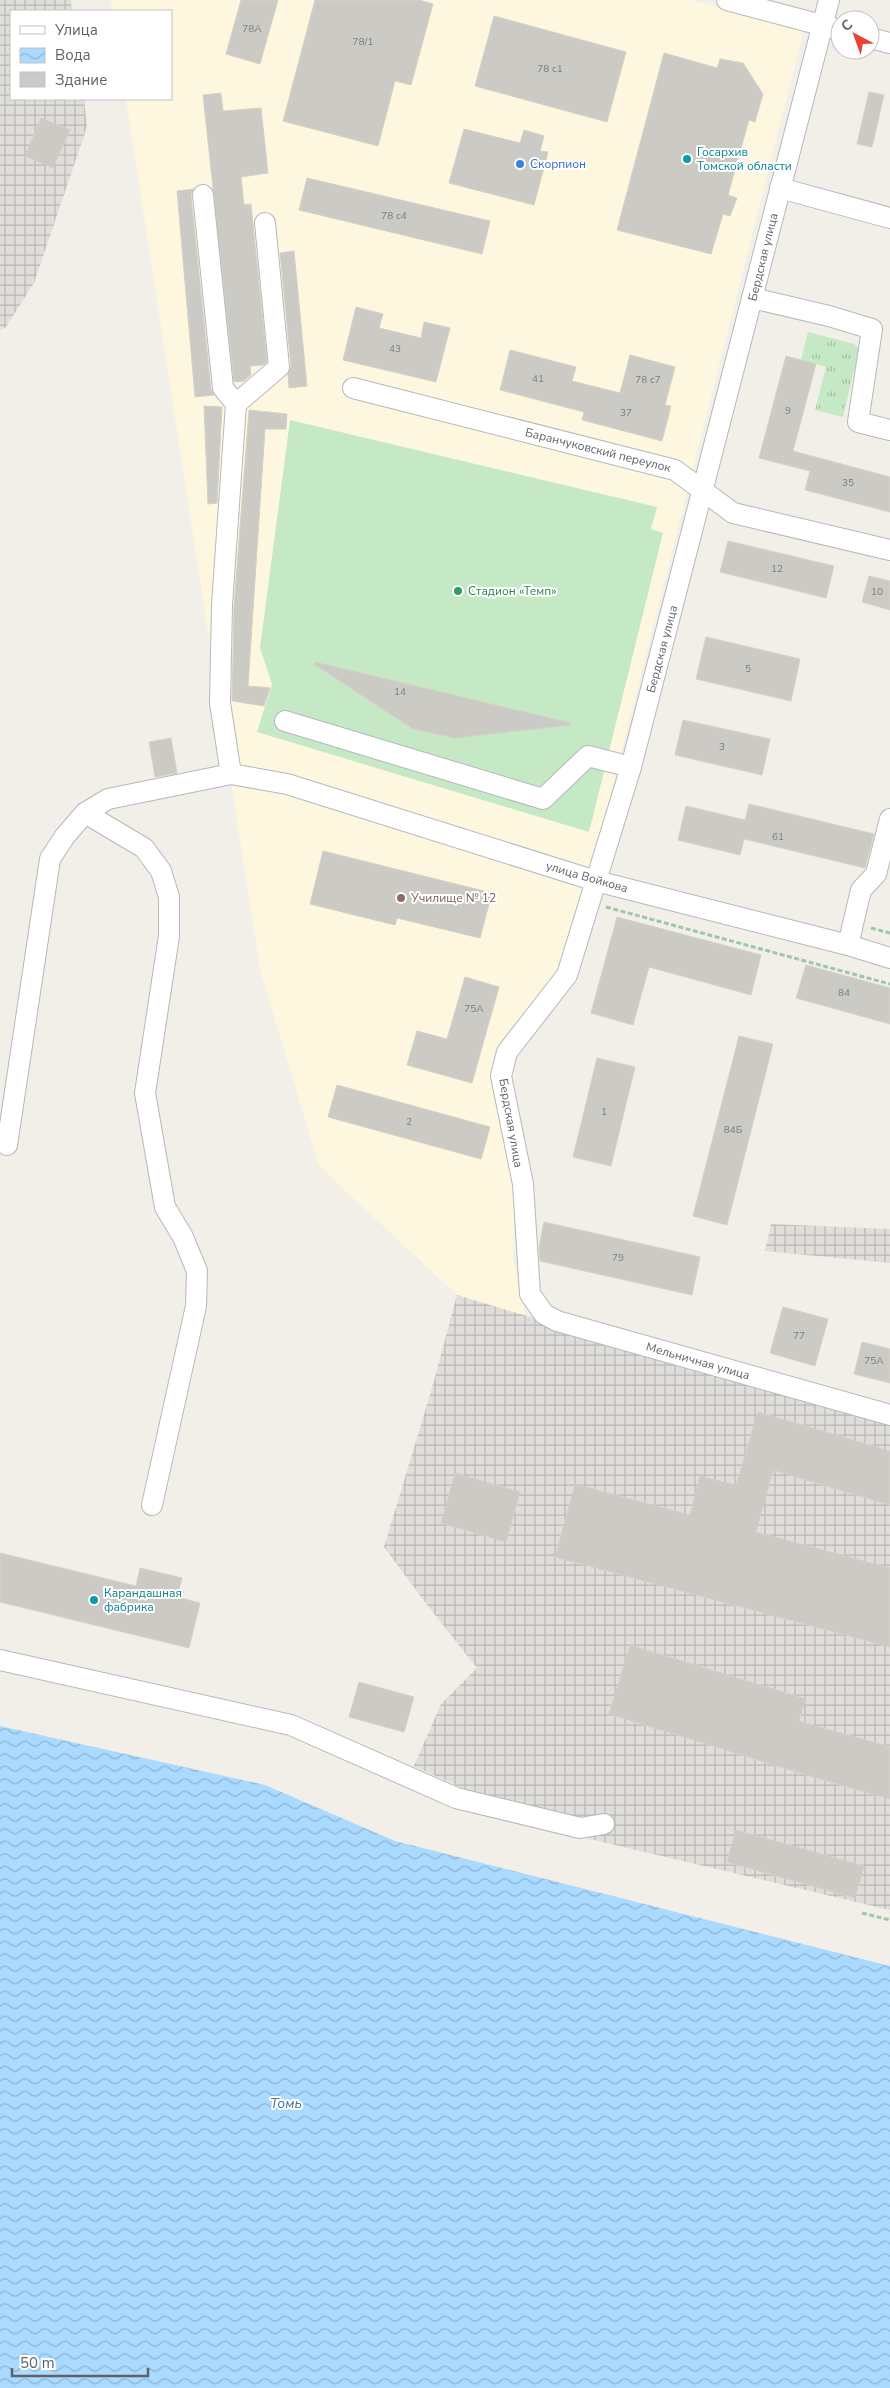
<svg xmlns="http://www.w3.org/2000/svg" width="890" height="2388" font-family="'Nunito Sans',sans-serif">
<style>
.commercial{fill:#fef7e0}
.industrial{fill:url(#industrial-grid)}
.park{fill:url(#park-tufts)}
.garden{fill:#c5e8c5}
.water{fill:url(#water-waves)}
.building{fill:#cccac5;stroke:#d6d1c6}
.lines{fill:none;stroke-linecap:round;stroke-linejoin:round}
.minor-casing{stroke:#b5b8bc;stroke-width:22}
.path{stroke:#9cc7a9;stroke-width:3;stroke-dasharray:5 2.5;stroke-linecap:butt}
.minor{stroke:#fff;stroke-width:20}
.culture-dot{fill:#0f9aa8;stroke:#fff;stroke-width:2}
.shop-dot{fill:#3f7fe0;stroke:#fff;stroke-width:2}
.leisure-dot{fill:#2e9e5b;stroke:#fff;stroke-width:2}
.education-dot{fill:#8d6e63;stroke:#fff;stroke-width:2}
.labels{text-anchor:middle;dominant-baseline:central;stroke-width:4;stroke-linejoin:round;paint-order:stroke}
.number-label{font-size:10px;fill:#7a7d7f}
.culture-label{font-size:12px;fill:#0d838f;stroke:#fff;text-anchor:start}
.shop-label{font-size:12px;fill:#366cbe;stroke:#fff;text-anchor:start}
.street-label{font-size:12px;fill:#5f6368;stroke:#fff}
.leisure-label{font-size:12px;fill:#27864d;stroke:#fff;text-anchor:start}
.education-label{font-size:12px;fill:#785e54;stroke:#fff;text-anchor:start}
.water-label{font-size:14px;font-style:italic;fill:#4174aa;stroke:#fff}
</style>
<defs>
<pattern id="industrial-grid" width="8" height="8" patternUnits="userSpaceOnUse" patternTransform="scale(1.25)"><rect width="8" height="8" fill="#e0deda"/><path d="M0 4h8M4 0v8" fill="none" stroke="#b9b8b5"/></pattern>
<pattern id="park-tufts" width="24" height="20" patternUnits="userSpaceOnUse" patternTransform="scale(1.25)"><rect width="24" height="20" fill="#c5e8c5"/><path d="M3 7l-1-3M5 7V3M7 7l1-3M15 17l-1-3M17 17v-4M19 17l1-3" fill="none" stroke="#a3c0a4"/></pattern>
<pattern id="water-waves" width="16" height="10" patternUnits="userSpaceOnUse" patternTransform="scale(1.25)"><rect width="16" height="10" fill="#aadaff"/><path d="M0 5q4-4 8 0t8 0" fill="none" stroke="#8eb4d2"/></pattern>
</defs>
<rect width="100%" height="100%" fill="#f1efe8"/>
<path class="commercial" d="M111,0H691L804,30L592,868L582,890L561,972L492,1073V1088L502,1118L516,1192L513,1260L526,1316L457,1295L319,1166L260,969L126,99H171V11H112Z"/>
<g class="industrial">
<path d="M0,0H71L72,11H11V99H84L87,127L34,283L6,327L0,330Z"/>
<path d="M771,1224L890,1229V1263L765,1251Z"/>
<path d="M457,1295L890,1425V1910L556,1831L414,1766L441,1704L477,1668L428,1606L384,1547L432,1388Z"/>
</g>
<path class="park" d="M808,332L854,344L859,349L843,417L815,410L826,367L801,360Z"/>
<path class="garden" d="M290,420L657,507L651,529L663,533L589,832L257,732L272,684L260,648Z"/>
<path class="water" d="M0,1726L265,1785L395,1841L890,1966V2388H0Z"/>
<g class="building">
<path d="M241,0H278L260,64L226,54Z"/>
<path d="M315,0H419L433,4L411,85L395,81L378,146L283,121Z"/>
<path d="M494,16L626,52L607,122L475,86Z"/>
<path d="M664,53L717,68L720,59L743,63L763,94L755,122L749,120L728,195L737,198L730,216L723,214L711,254L617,230Z"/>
<path d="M869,92L884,95L872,147L857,144Z"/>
<path d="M221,93L223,111L261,108L268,173L241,177L244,205L251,204L267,362L263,365L250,366L251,375L244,381L234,382L203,95Z"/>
<path d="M41,118L70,130L53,168L25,156Z"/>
<path d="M464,129L520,143L524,130L544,136L540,151L548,152L534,205L449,183Z"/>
<path d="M307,178L490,221L482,254L299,210Z"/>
<path d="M193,189L191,196L211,389L214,395L195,397L177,191Z"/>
<path d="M294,251L307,386L289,388L288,375L291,366L280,253Z"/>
<path d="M356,307L383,314L379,328L421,338L424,322L450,328L436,382L343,360Z"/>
<path d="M510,350L576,367L572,381L620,393L630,355L675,367L665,405L671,406L662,441L582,420L584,412L500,390Z"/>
<path d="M786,356L816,364L793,451L890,477V512L805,490L810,471L759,458Z"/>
<path d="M204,406L222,407L217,503L208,504Z"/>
<path d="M249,410L287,414L286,429H265L248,686L270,688L264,706L232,701L234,606Z"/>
<path d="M728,541L834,566L826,598L720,572Z"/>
<path d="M869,576L890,581V610L862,602Z"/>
<path d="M706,637L800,659L791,701L696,679Z"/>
<path d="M315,662L571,723L570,725L455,738L413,729L314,664Z"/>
<path d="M683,720L770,739L762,775L675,755Z"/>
<path d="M171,738L177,773L155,777L149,742Z"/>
<path d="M749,804L874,834L865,868L744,839L740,855L678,840L686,806L745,820Z"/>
<path d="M323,851L492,893L480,938L397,918L395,925L310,904Z"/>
<path d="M617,917L761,955L751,995L649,967L633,1025L591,1013Z"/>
<path d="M806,965L890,988V1024L796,998Z"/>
<path d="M465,977L499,987L472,1083L407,1065L417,1031L447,1039Z"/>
<path d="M739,1036L773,1044L727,1225L693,1216Z"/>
<path d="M597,1058L635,1067L611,1166L573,1157Z"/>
<path d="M337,1085L490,1127L481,1159L328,1117Z"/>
<path d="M544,1222L700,1257L692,1295L540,1261L539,1247Z"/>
<path d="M783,1307L828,1319L815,1366L770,1353Z"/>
<path d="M862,1342L890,1349V1383L854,1374Z"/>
<path d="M758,1412L890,1451V1505L773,1470L756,1532L890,1568V1647L555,1557L575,1484L690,1515L700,1476L736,1485Z"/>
<path d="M455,1473L520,1492L506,1542L441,1523Z"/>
<path d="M0,1553L136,1586L140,1568L182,1578L177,1597L200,1603L189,1648L0,1602Z"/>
<path d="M630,1645L806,1699L799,1721L890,1747V1799L803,1774L609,1714Z"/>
<path d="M359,1682L414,1697L404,1732L349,1717Z"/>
<path d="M736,1830L864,1866L855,1898L727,1862Z"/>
</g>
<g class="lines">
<defs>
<g id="minor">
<path d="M727,0L840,30"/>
<path d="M829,0L631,767L567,975L507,1052L501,1076L523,1184L530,1294L544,1314L557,1321L890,1415"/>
<path d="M870,38L890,43"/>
<path d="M780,188L890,218"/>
<path d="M203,195L223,388L236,404L222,605L220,703L231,774"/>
<path d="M752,298L829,316L872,329L858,422L890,430"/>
<path d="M353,388L675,470L733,513L890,550"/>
<path d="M236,404L279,367L265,223"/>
<path d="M285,721L543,799L588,756L631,767"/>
<path d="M85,813L144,848L161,871L169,897V936L145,1093L165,1207L183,1237L197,1271L196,1306L152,1505"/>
<path d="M848,945L861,890L876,874L890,819"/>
<path d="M7,1145L50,859L65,836L85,813L108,799L231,774L287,784L596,881L848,945L890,958"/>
<path d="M0,1660L291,1725L456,1798L580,1828L604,1824"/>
</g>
</defs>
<use href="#minor" class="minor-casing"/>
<g class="path">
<path d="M606,907L890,984"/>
<path d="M871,928L890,933"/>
<path d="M862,1913L890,1920"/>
</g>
<use href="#minor" class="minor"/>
</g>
<g class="culture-dot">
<circle cx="687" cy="159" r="5"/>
<circle cx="94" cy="1600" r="5"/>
</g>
<circle class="shop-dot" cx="520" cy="164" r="5"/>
<circle class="leisure-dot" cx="458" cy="591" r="5"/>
<circle class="education-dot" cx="401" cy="898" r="5"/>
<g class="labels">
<g class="number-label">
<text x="252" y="29">78А</text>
<text x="363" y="42">78/1</text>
<text x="550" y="69">78 с1</text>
<text x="394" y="216">78 с4</text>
<text x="395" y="349">43</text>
<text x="538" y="379">41</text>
<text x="648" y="380">78 с7</text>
<text x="788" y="411">9</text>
<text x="626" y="413">37</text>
<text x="848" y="483">35</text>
<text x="777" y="569">12</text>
<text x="877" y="592">10</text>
<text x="748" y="669">5</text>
<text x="400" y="692">14</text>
<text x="722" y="747">3</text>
<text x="778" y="837">61</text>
<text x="844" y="993">84</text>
<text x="474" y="1009">75А</text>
<text x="604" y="1112">1</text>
<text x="409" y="1122">2</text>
<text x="733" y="1130">84Б</text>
<text x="618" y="1258">79</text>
<text x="799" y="1336">77</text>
<text x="874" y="1361">75А</text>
</g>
<g class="culture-label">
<text x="697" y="152">Госархив<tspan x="697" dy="14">Томской области</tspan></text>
<text x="104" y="1593">Карандашная<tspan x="104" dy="14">фабрика</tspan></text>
</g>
<g class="shop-label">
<text x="530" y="164">Скорпион</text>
</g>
<g class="street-label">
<text transform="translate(763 257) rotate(-76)">Бердская улица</text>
<text transform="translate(598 450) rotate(14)">Баранчуковский переулок</text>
<text transform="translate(662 649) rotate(-75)">Бердская улица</text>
<text transform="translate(587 877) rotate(16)">улица Войкова</text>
<text transform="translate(511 1123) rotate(80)">Бердская улица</text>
<text transform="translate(698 1361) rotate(16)">Мельничная улица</text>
</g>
<g class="leisure-label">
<text x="468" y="591">Стадион «Темп»</text>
</g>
<g class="education-label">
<text x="411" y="898">Училище № 12</text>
</g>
<g class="water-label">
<text x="286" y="2103">Томь</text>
</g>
</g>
<rect x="10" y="10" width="162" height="90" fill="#ffffff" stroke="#bfc1c3"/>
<rect x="20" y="26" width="25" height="8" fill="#ffffff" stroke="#bfc1c3"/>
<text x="55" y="35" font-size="15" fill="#5f6368">Улица</text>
<rect x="20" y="48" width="25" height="15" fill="url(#water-waves)" stroke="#bfc1c3"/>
<text x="55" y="60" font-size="15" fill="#5f6368">Вода</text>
<rect x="20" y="72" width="25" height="15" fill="#cccac5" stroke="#bfc1c3"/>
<text x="55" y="85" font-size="15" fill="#5f6368">Здание</text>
<g transform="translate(855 35) rotate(319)"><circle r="24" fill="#ffffff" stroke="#bfc1c3"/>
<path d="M0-4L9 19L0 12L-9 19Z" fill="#ea4335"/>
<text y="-8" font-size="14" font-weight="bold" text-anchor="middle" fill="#5f6368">С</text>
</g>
<path d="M12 2368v8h136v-8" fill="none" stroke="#5f6368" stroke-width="2.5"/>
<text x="20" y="2368" font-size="15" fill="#5f6368" stroke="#ffffff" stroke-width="4" paint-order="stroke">50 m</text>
</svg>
